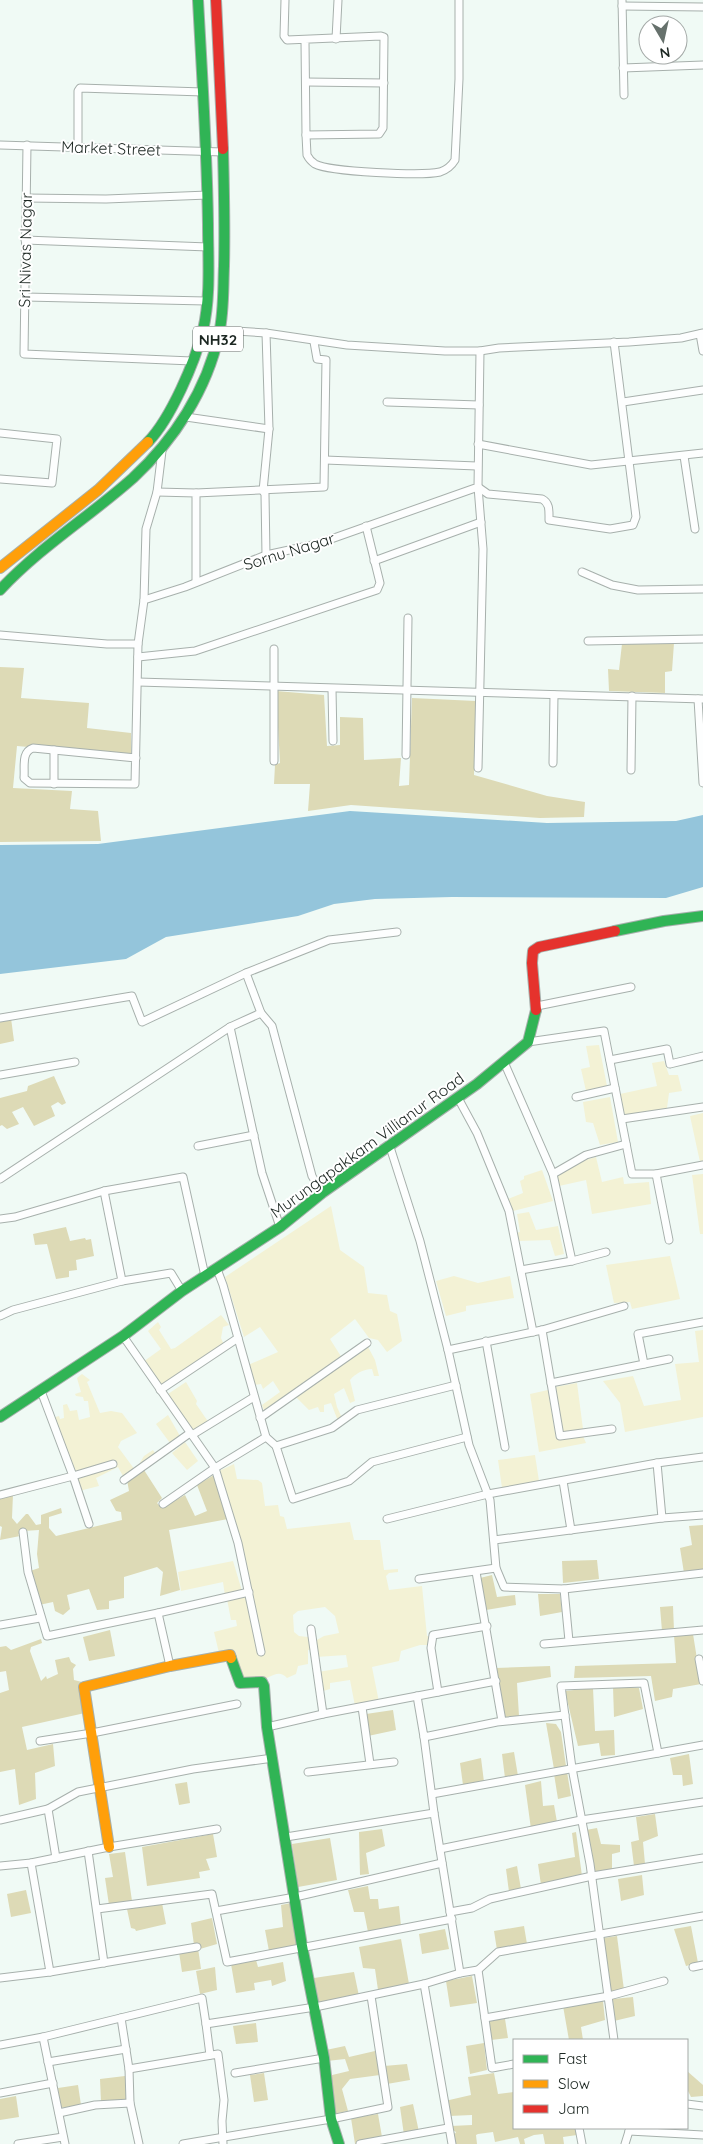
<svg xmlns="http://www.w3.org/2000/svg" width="703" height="2144" font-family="Quicksand,sans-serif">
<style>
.green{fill:#f3f2d5}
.forest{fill:#dddab6}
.water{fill:#94c5db}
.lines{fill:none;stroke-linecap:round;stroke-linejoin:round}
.street-casing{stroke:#a7b0ac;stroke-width:9}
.fast-casing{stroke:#a7b0ac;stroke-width:12}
.slow-casing{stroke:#a7b0ac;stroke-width:12}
.jam-casing{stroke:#a7b0ac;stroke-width:12}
.street{stroke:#fdfefe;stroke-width:7}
.fast{stroke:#30b455;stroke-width:10}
.slow{stroke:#ff9f0a;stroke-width:10}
.jam{stroke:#e5322d;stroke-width:10}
.labels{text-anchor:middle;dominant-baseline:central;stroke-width:4;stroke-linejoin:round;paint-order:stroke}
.shield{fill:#fff;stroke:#606864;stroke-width:1}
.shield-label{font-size:15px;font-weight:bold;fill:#1c2722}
.street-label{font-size:16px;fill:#1c2722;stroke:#fff}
</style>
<rect width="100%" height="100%" fill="#f0faf5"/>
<g class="green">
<path d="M599,1045L607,1086L586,1091L581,1069L590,1067L586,1046Z"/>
<path d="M664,1061L669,1075H678L682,1091L669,1093L667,1108L625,1116L620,1094L657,1086L652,1063Z"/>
<path d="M610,1097L618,1142L600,1145L593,1123L586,1122L583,1102Z"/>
<path d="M703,1113V1162H700L690,1116Z"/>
<path d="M596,1157L602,1182L623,1177L624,1184L649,1182L651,1204L592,1214L586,1180L559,1186L557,1175L582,1161Z"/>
<path d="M542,1170L553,1201L513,1211L508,1199L523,1193L520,1181L524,1179V1176Z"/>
<path d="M703,1174V1234H700L692,1175Z"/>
<path d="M331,1206L340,1250L364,1267L368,1293L387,1295L390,1311L397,1314L402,1341L387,1352L378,1340L369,1338L355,1319L330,1339L342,1358L265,1413L262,1405L280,1392L273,1381L263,1389L261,1384L254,1385L248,1365L278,1352L260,1327L244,1337L225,1277Z"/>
<path d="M529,1212L536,1230L558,1226L564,1254L555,1256L550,1240L518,1241L516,1233L520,1232L517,1214Z"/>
<path d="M670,1256L680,1299L632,1309L630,1302L614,1303L606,1265Z"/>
<path d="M454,1276L478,1283L510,1276L514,1298L466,1306V1311L446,1316L436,1281Z"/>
<path d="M221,1315L229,1325L223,1327L221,1338L224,1345L161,1388L143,1362L161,1349L148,1331L158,1322L161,1327L159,1330L171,1349L175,1348Z"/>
<path d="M703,1330V1417L625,1432L620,1403L603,1381L633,1376L644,1406L681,1400L675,1364L699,1362L695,1331Z"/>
<path d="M367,1345L375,1360L379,1376H374L372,1369C363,1369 355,1374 350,1380L355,1401L350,1403L344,1388L334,1394L337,1407L342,1418L338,1421L331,1403L324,1405V1412H320L318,1407L309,1410L295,1396Z"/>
<path d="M82,1374L90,1380L87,1382L100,1413L111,1411L122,1413L137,1433L121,1441L118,1447L135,1470L124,1478L118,1467L96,1478L99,1486L83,1490L80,1494L52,1418L59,1416L60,1419L64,1418L63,1405L67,1404L70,1411L77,1410L79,1420L90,1417L88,1401H84L83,1397L76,1396L75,1394L81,1392L77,1378Z"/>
<path d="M186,1382L197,1401L196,1404L209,1423L192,1434L165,1396Z"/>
<path d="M577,1383L583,1429L563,1432L555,1387Z"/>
<path d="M548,1390L556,1439L583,1436L586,1443L539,1452L530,1394Z"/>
<path d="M168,1415L180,1436L172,1444L138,1466L144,1456L153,1450L155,1453H157L170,1443L156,1424Z"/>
<path d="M185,1442L198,1461L187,1470L172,1453Z"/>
<path d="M535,1455L539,1481L502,1488L498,1460Z"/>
<path d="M234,1464L237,1479L258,1480L262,1483L265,1506L278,1505L280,1516L284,1517L287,1529L350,1522L354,1540H380L384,1570L398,1569V1572L389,1573L386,1576L389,1590L422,1586L427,1636L432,1637L430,1645H420L401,1651L399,1661L372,1667L379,1702L355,1706L350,1680L330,1683V1689L320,1692L318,1672L348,1667L346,1655L316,1657L315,1641L324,1636L339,1633L335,1616L325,1607L298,1611L293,1615L294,1632L299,1636L308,1637L312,1649L308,1650V1664L298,1666L296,1674L287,1678C278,1668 269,1679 260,1681C255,1683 249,1682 243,1683L234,1657L219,1653L214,1632L237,1626L236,1620H231L227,1599L247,1594L219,1471Z"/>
<path d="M233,1561L242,1591L225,1596L223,1582L181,1591L178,1572Z"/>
</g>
<g class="forest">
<path d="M674,643L672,671L665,672V693L609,691L608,669L619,670L622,644Z"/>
<path d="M0,667L24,668L21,698L89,703L87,728L131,733V756L17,746L13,788L72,791L70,809L98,811L101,841L0,842Z"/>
<path d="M276,691L324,695L327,746L340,745V717L363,718L364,760L401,758L399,786L409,785L412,698L476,701L474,775L547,796L585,802L584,817L540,818L351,805L308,811L310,784H274L275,765L280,763Z"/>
<path d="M11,1018L14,1041L0,1044V1021Z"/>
<path d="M54,1076L66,1103L62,1105L58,1102L51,1106L55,1116L34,1126L23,1107L12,1112L19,1124L7,1129L2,1125L0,1126V1098L27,1091L28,1086Z"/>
<path d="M66,1227L70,1241L85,1238L86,1240L91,1239L94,1256L76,1260L77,1270L69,1271V1277L56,1279L47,1244L35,1245L33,1234Z"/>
<path d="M144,1470L162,1498L157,1503L162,1508L185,1495L195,1516L207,1511L197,1485L214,1475L228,1519L169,1530L180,1590L160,1596L163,1572L157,1567L124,1577V1598L109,1601V1609L97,1610L89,1589L67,1595L70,1609L63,1615L55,1611L53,1602L39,1605L30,1571L39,1568L37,1554L39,1530L23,1531L18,1535L20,1536L0,1540L2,1527L0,1526V1497L13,1494L12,1518L17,1524L26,1514H28L36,1525L41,1524V1515L61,1508L62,1513L49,1517V1528L56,1536L122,1520L121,1512L116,1511L110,1500L129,1491L127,1480Z"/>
<path d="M703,1525V1571L684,1573L680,1548L692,1545L689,1526Z"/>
<path d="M597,1560L599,1579L563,1583L562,1561Z"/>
<path d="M492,1575L497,1597L515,1595L516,1605L486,1610L480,1578Z"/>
<path d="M538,1594H560L562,1612L540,1616Z"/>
<path d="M673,1606L674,1631H662L660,1607Z"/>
<path d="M110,1630L115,1656L89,1661L83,1637Z"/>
<path d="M693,1634L701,1684L673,1689L672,1697L655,1701L651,1676L574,1678L575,1666L676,1663L674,1635Z"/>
<path d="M41,1639L42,1643L31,1647L30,1651L41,1681L46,1676L47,1679L58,1674L55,1660L69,1657L71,1662L76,1665L73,1669L74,1680L86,1683L85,1713L22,1727L27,1750L53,1744L55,1766L35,1773L36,1799L19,1805L15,1769L0,1772V1693L9,1690L6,1671L0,1672V1647L6,1646L11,1650Z"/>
<path d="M550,1666L551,1677L517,1683L519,1716L505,1717L496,1668Z"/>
<path d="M613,1687L639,1688L643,1709L614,1717Z"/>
<path d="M593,1688L595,1731L614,1730L615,1755L601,1756L599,1743L578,1746L565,1691Z"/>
<path d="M393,1710L396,1730L368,1736L366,1714Z"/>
<path d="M546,1723L556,1724L561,1732L566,1766L554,1769Z"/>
<path d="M514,1752L518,1776L505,1778L502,1754Z"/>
<path d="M689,1754L693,1784L683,1786L682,1775H673L670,1758Z"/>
<path d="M481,1758L484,1782L463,1785L460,1763Z"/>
<path d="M567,1772L571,1796L558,1799L554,1774Z"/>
<path d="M541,1781L543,1806L554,1805L557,1822L531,1829L525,1785Z"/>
<path d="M187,1782L190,1803L179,1805L175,1784Z"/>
<path d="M655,1814L658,1836L643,1842L645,1864L634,1866L631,1842L639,1840L636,1817Z"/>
<path d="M597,1828L601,1844L620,1845V1852L612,1854V1871L594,1873L586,1830Z"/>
<path d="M382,1829L385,1846L366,1853L369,1874L360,1875L359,1832Z"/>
<path d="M576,1832L582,1876L541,1885L538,1864L575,1857L572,1833Z"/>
<path d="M213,1834L217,1857L206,1859L210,1870L199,1872L200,1878L147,1886L142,1847Z"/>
<path d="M330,1838L337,1880L298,1887L292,1844Z"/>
<path d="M125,1852L132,1901L109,1905L105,1878L113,1877L109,1854Z"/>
<path d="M517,1866L521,1889L509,1892L506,1869Z"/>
<path d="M642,1875L644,1895L621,1901L618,1879Z"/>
<path d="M368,1886L370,1899H378L379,1909L399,1906L401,1926L368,1932L364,1912H354L348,1890Z"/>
<path d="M26,1890L31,1913L11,1917L7,1894Z"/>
<path d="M162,1903L166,1924L136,1931L135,1929L131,1928L127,1909Z"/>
<path d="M291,1903L297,1945L269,1951L265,1930L283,1927L281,1905Z"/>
<path d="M212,1918L217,1944L200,1949L198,1945H194L191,1923Z"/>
<path d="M524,1926L527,1944L497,1950L494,1931Z"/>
<path d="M691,1926L698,1963L686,1966L674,1929Z"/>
<path d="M445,1929L449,1949L422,1954L419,1934Z"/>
<path d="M617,1936L624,1990L610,1993L603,1938Z"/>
<path d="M401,1939L409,1984L378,1990L375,1969L363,1968L359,1947Z"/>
<path d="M198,1948L201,1969L182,1972L179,1952Z"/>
<path d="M256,1960L258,1967L283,1962L286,1981L272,1986L271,1980L254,1983L255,1990L236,1993L231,1964Z"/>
<path d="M215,1967L217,1990L200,1994L196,1971Z"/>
<path d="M354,1972L359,1996L318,2003L314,1978Z"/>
<path d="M472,1976L477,2003L450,2007L446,1981Z"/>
<path d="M633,1997L635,2016L614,2021L613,1999Z"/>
<path d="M603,2001L605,2020L581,2027L583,2040H569L563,2006Z"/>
<path d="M505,2019L508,2038L491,2040L488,2021Z"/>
<path d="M256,2023L258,2042L236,2044L233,2026Z"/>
<path d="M484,2043L487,2070L470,2074L466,2046Z"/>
<path d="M345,2046L349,2057L375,2051L380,2075L350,2079L342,2089L348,2111L333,2114L328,2076L349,2071L345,2059L327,2061L326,2050Z"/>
<path d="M407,2064L410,2080L387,2084L384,2066Z"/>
<path d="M687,2071L703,2085V2096L691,2097L687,2089Z"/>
<path d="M264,2073L268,2100L254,2102L250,2075Z"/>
<path d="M494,2073L498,2094L514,2092V2128H575L577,2135L563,2137L564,2144H545L543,2134L534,2135L524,2139L525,2144H520L518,2137L495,2142L493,2132L478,2134L476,2135L477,2144H453L452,2134L456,2133L455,2131L450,2132L451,2126L472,2125V2115L449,2116L445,2101L471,2095L468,2077Z"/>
<path d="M125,2076L126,2100L101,2102L100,2079Z"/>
<path d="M78,2085L81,2105L60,2108L58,2088Z"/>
<path d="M16,2096L19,2117L0,2120V2099Z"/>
<path d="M413,2104L419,2132L404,2135L400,2107Z"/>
<path d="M378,2114L382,2137L355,2144L351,2118Z"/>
</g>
<path class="water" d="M350,811L547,823L676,821L703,815V887L666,898L452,897L375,899L334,904L298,916L166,937L126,959L0,974V845L98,844Z"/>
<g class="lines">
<defs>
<g id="street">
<path d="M285,0L284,36L287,40L381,36L384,37L383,128L379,134L306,135L305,41"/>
<path d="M622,0L624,95"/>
<path d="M622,6L703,7"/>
<path d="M336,39L338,0"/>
<path d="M623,68L703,65"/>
<path d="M306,82L384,83"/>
<path d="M306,135L307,155C309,159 312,162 315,164C330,172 422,176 440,172C446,170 452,165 455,160L459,79V0"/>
<path d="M0,145L223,152"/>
<path d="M27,145L24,354L192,361"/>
<path d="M78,147V91L80,88L203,92"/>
<path d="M26,198L106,199L208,195"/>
<path d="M25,240L208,247"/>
<path d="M25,297L206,301"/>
<path d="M220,330L266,333L347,345L445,351H480L499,348L629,342L681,338L703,333"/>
<path d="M700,334L703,351"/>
<path d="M387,402L479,405"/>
<path d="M623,402L703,390"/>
<path d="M186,417L269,429"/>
<path d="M0,433L57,439L52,483L0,479"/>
<path d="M478,444L591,465L703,453"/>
<path d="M684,456L695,529"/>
<path d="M325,460L477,466"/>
<path d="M478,487L488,494L542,499C550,503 549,511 549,520L610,529L633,525L636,517L614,342"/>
<path d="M478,487L483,549L478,768"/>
<path d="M157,492L196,493V582"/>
<path d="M196,493L324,487L326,360L317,359L314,342"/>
<path d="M266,555L265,494L263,491L269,429L266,333"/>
<path d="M374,561L481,522"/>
<path d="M582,572L612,585L638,590L703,589"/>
<path d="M144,600L146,529L157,492L162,451"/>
<path d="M0,635L107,644H138L144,600L185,587L266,555L317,544L478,487L480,351"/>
<path d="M588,641L703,639"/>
<path d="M138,657L195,651L377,590L380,583L366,526"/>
<path d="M138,682L703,699"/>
<path d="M332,689L333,741"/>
<path d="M698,699L703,783"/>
<path d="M406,755L408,618"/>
<path d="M136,758L33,748C21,752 25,767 24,778L30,783L135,784L138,644"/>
<path d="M274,761V649"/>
<path d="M553,763L554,695"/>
<path d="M631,770L632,696"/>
<path d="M54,784V750"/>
<path d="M246,973L261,1013L272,1026L312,1176L322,1193"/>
<path d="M537,1006L631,987"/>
<path d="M0,1018L132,996L142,1022L246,973L329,940L397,932"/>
<path d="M230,1027L262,1173L280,1227"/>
<path d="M528,1042L604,1031L632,1174H656L703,1165"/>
<path d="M610,1060L667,1049L670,1064L703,1056"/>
<path d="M504,1062L553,1174L572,1261"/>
<path d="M0,1075L75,1062"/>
<path d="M576,1097L615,1088"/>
<path d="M458,1098L477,1133L509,1211L533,1332"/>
<path d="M622,1119L703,1107"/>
<path d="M198,1146L254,1135"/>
<path d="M390,1147L420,1241L448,1350L469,1445L490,1500L496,1568L504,1587L564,1589L703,1573"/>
<path d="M553,1174L586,1155L626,1144"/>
<path d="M656,1174L669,1240"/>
<path d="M0,1179L230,1027L261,1013"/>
<path d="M104,1191L122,1281"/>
<path d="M0,1219L15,1217L104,1191L183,1177L205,1276"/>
<path d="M217,1269L223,1285L266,1437L276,1446L293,1499L349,1481L372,1462L467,1437"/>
<path d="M521,1270L572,1261L606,1252"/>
<path d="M0,1316L13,1310L122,1281L171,1273L182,1291"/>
<path d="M542,1330L560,1436L612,1429"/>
<path d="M123,1336L215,1468L238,1543L261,1652"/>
<path d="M486,1341L505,1447"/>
<path d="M448,1350L542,1330L624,1306"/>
<path d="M644,1364L638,1334L703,1322"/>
<path d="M551,1383L669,1359"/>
<path d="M160,1390L238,1338"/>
<path d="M41,1391L73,1476L113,1464"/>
<path d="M260,1418L367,1343"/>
<path d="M192,1435L254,1397"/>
<path d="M276,1446L332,1428L357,1410L456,1385"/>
<path d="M124,1480L190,1433"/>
<path d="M563,1481L571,1530"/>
<path d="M0,1495L73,1476L89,1524"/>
<path d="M163,1504L215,1468L266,1437"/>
<path d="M662,1518L703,1515"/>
<path d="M387,1519L488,1494L657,1463"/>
<path d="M23,1532L28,1572L47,1636L158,1613L249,1592"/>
<path d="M494,1540L662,1518L657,1463L703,1457"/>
<path d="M476,1572L502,1721"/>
<path d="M419,1579L496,1568"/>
<path d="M564,1589L569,1641"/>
<path d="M158,1613L170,1666"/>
<path d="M0,1625L40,1618"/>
<path d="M311,1629L323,1714"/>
<path d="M544,1644L703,1630"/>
<path d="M699,1659L703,1681"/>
<path d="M438,1692L431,1648L433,1635L487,1626"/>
<path d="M417,1696L424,1737L497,1722L565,1715"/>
<path d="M362,1707L370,1764"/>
<path d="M267,1727L323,1714L496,1681"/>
<path d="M424,1737L434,1813L460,1973"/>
<path d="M40,1741L92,1733L237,1704"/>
<path d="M308,1772L394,1762"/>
<path d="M432,1794L703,1745"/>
<path d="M48,1809L56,1858"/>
<path d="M0,1820L48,1809L78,1792L193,1769L273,1758"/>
<path d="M286,1837L434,1813"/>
<path d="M440,1849L581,1820L703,1802"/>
<path d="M88,1851L104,1963"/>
<path d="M31,1863L50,1972"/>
<path d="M0,1866L31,1863L109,1847L217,1829"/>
<path d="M97,1909L212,1894L227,1962L452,1919"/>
<path d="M216,1911L295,1897L442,1863"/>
<path d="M450,1912L472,1908L490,1899L592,1876L703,1858"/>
<path d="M693,1967L703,1965"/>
<path d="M478,1970L492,2068L514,2064"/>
<path d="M0,1978L50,1972L197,1947"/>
<path d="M424,1984L452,2144"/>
<path d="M121,2018L129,2069L130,2103L139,2144"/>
<path d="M485,2018L609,1996L664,1981"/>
<path d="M206,2024L210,2055"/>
<path d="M43,2037L202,1998L206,2024L315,2007L424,1984L460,1973L478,1970L498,1952L703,1916"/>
<path d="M614,2040L590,1864L572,1768L561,1686L644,1683L658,1753"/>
<path d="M0,2045L43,2037L65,2144"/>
<path d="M48,2062L126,2049"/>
<path d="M129,2069L218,2054L224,2100L222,2121L223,2144"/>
<path d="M235,2073L324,2058"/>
<path d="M0,2093L53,2083"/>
<path d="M687,2104L703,2106"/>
<path d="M59,2113L95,2105L130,2103"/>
<path d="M579,2128L582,2144"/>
<path d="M629,2131L703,2135"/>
<path d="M18,2144L63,2137"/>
<path d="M183,2144L331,2119L388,2107L371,1996"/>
<path d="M360,2144L448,2128"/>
<path d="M625,2144L630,2128"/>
</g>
<g id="fast">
<path d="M148,442C171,418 195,362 203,330C211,296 208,259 208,224C207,149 202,75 198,0"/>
<path d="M0,590C40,547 89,517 133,478C174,440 207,390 219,334C224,312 223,289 224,266C225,227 224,188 223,149"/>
<path d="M615,931L664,921L703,916"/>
<path d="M0,1417L123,1336L182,1291L280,1227L322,1193L477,1084L528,1042L536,1010"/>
<path d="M231,1658L240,1683L262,1682L264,1686L267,1727L302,1946L324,2058L331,2119L339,2144"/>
</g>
<g id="slow">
<path d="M0,568L98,490L148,442"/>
<path d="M109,1847L84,1687L170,1666L230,1655L231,1658"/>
</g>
<g id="jam">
<path d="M216,0L223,149"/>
<path d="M536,1010L532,963L533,951L539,947L615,931"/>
</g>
</defs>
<use href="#street" class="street-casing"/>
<use href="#fast" class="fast-casing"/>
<use href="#slow" class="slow-casing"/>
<use href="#jam" class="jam-casing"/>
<use href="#street" class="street"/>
<use href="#fast" class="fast"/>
<use href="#slow" class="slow"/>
<use href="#jam" class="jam"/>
</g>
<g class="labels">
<rect class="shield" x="193" y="326.5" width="50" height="25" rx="4"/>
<g class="shield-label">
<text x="218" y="339">NH32</text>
</g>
<g class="street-label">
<text transform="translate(111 148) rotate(2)">Market Street</text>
<text transform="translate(25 250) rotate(-89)">Sri Nivas Nagar</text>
<text transform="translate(289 551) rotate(-17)">Sornu Nagar</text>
<text transform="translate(367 1145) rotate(-36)">Murungapakkam Villianur Road</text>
</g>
</g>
<rect x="513" y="2039" width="175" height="90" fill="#ffffff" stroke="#a4a9a7"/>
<rect x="523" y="2055" width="25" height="8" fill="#30b455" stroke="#a4a9a7"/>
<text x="558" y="2064" font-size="15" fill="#1c2722">Fast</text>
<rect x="523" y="2080" width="25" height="8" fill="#ff9f0a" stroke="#a4a9a7"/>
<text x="558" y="2089" font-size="15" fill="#1c2722">Slow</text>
<rect x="523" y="2105" width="25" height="8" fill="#e5322d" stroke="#a4a9a7"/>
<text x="558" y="2114" font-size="15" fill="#1c2722">Jam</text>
<g transform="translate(663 40) rotate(171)"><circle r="24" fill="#ffffff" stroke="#a4a9a7"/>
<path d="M0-4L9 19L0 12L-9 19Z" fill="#66716c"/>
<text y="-8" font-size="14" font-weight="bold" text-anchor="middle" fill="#1c2722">N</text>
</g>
</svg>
